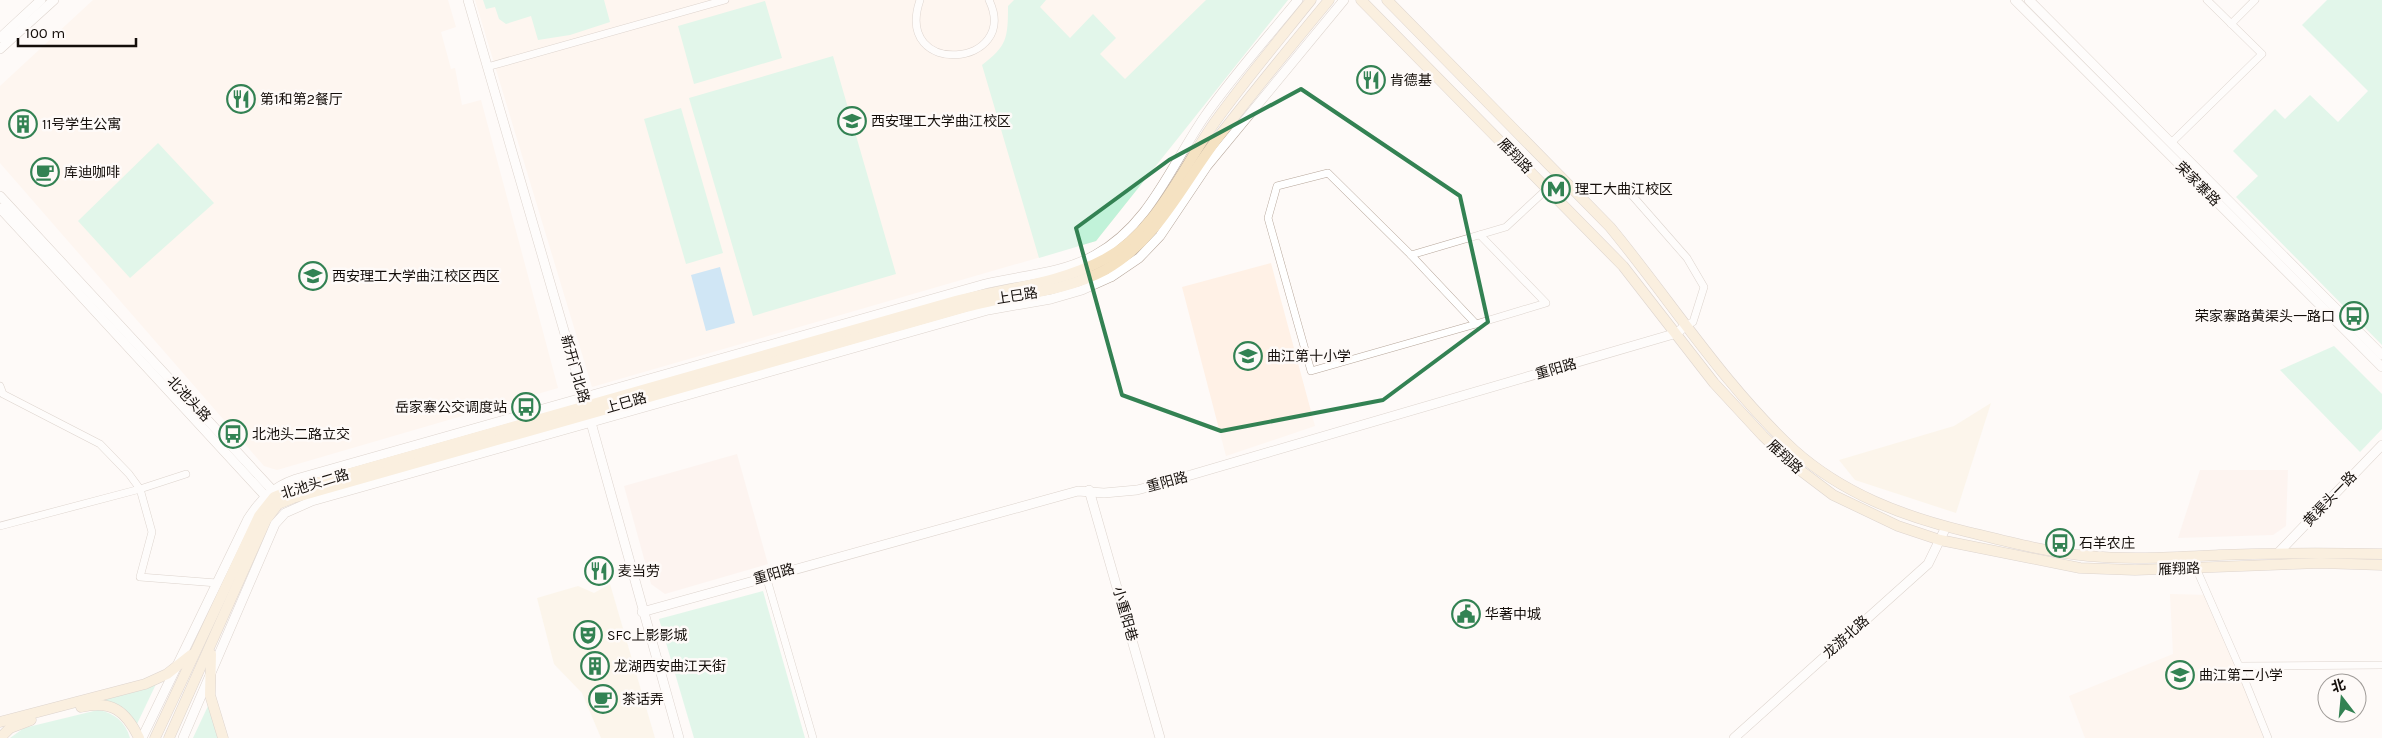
<svg xmlns="http://www.w3.org/2000/svg" width="2382" height="738" font-family="Karla,'Noto Sans SC',sans-serif">
<style>
.commercial{fill:#faf0db}
.industrial{fill:#fceee7}
.built{fill:#fff1e6}
.green{fill:#c1f2d9}
.water{fill:#9acff2}
.lines{fill:none;stroke-linecap:round;stroke-linejoin:round}
.minor-casing{stroke:#b7a79b;stroke-width:8}
.tertiary-casing{stroke:#b7a79b;stroke-width:10}
.secondary-casing{stroke:#b7a79b;stroke-width:11}
.minor{stroke:#fff;stroke-width:7}
.tertiary{stroke:#fff;stroke-width:9}
.secondary{stroke:#f5e2c2;stroke-width:10}
.marked{fill:none;stroke:#338253;stroke-width:4;stroke-linejoin:round}
.labels{text-anchor:middle;dominant-baseline:central;stroke-width:5;stroke-linejoin:round;paint-order:stroke}
.poi-label{font-size:14px;fill:#140e0a;stroke:#fefaf8;text-anchor:start}
.street-label{font-size:14px;fill:#140e0a;stroke:#fefaf8}
</style>
<rect width="100%" height="100%" fill="#fefaf8"/>
<g class="commercial">
<path d="M1991,403L1956,513L1855,480L1839,460L1954,426Z"/>
<path d="M610,584L655,738H601L582,693L554,664L537,598L578,586L594,593Z"/>
</g>
<g class="industrial">
<path d="M737,454L768,564L665,594L651,584L624,486Z"/>
<path d="M2200,470H2288L2286,526L2273,535L2178,538Z"/>
</g>
<g class="built">
<path d="M93,0H448L456,27L441,32L451,69L455,68L462,105L481,100L558,388L277,470L264,466L0,163V86Z"/>
<path d="M475,0H1288L1096,241L592,387Z"/>
<path d="M1271,263L1315,426L1226,456L1182,287Z"/>
<path d="M2170,594L2208,595L2265,738H2085L2069,696L2173,654Z"/>
</g>
<g class="green">
<path d="M483,0H604L610,22L570,35L538,40L531,16L506,24L499,19L495,7L486,9Z"/>
<path d="M1014,0H1046L1040,7L1070,38L1093,14L1116,38L1100,54L1125,79L1206,0H1288L1096,241L1039,258L982,65C1007,46 1008,38 1008,6Z"/>
<path d="M2327,0H2382V345L2236,197L2258,176L2233,151L2275,109L2285,119L2310,95L2338,122L2368,91L2302,25Z"/>
<path d="M765,1L782,58L694,84L678,26Z"/>
<path d="M833,56L896,274L753,316L689,98Z"/>
<path d="M681,108L723,253L686,264L644,119Z"/>
<path d="M158,143L214,203L130,278L78,221Z"/>
<path d="M2334,346L2382,394V429L2360,452L2280,370Z"/>
<path d="M763,591L805,738H694L659,619Z"/>
<path d="M157,682L136,726L96,701Z"/>
<path d="M208,705L219,738H193L208,706Z"/>
<path d="M98,710C114,713 125,721 130,738H10L24,728Z"/>
</g>
<path class="water" d="M720,267L735,323L706,331L691,275Z"/>
<g class="lines">
<defs>
<g id="minor">
<path d="M920,0C893,79 1021,67 989,0"/>
<path d="M2231,24L2255,0"/>
<path d="M487,67L725,0"/>
<path d="M2171,143L2262,54L2207,0"/>
<path d="M1623,185L1687,258L1704,287L1693,322L1685,326"/>
<path d="M1411,255L1476,324L1546,303L1480,235"/>
<path d="M1476,324L1311,371L1268,218L1277,186L1328,173L1411,255L1506,227L1547,189"/>
<path d="M0,386L3,394L100,444L129,474L140,489L152,532L140,577L217,583"/>
<path d="M0,526L140,489L186,474"/>
<path d="M2196,568L2239,666L2268,738"/>
<path d="M766,576L813,738"/>
<path d="M2239,666L2382,665"/>
</g>
<g id="tertiary">
<path d="M468,0L585,403"/>
<path d="M2015,0L2382,367"/>
<path d="M2029,0L2382,355"/>
<path d="M0,38L41,0"/>
<path d="M0,49L54,0"/>
<path d="M0,196L275,493"/>
<path d="M0,208L269,500"/>
<path d="M590,419L679,738"/>
<path d="M1089,490L1160,738"/>
<path d="M2278,553L2382,445"/>
<path d="M642,612L1078,491L1104,493L1137,490L1160,484L1677,333L1685,326"/>
<path d="M142,738L248,519C261,499 273,487 296,479L985,284C1022,275 1061,274 1095,255C1150,225 1171,165 1205,116C1233,76 1267,38 1298,0"/>
<path d="M183,738L275,524L285,513L312,501L988,310L1051,299L1082,290L1111,277L1139,258L1160,236L1207,166L1344,0"/>
<path d="M1734,738L1928,564L1946,527"/>
</g>
<g id="secondary">
<path d="M1361,0L1623,266L1714,383L1763,436L1792,464L1833,495L1898,526L1940,540L2080,568L2135,570L2320,563L2382,565"/>
<path d="M1387,0L1610,227C1671,301 1723,384 1794,450C1842,493 1902,516 1964,531C2005,541 2046,552 2088,556C2131,560 2176,557 2219,555C2273,553 2328,553 2382,554"/>
<path d="M211,654L210,695L223,738"/>
<path d="M81,707C112,700 126,711 139,738"/>
<path d="M0,722L145,684L167,674L191,655"/>
<path d="M0,738L10,728L31,720"/>
<path d="M155,738L259,516L274,497L291,490L952,302C1003,288 1057,285 1105,259C1157,231 1182,168 1215,122C1245,80 1279,40 1311,0"/>
<path d="M169,738L266,520L278,504L293,498L966,307C1013,294 1062,293 1105,270C1157,241 1182,185 1217,139C1253,92 1291,46 1329,0"/>
</g>
</defs>
<use href="#minor" class="minor-casing"/>
<use href="#tertiary" class="tertiary-casing"/>
<use href="#secondary" class="secondary-casing"/>
<use href="#minor" class="minor"/>
<use href="#tertiary" class="tertiary"/>
<use href="#secondary" class="secondary"/>
</g>
<path d="M0 0H2382V738H0ZM1301,89L1460,196L1488,322L1383,400L1221,431L1122,395L1076,228L1169,160Z" fill="#fefaf8" fill-opacity=".55" fill-rule="evenodd"/>
<path class="marked" d="M1301,89L1460,196L1488,322L1383,400L1221,431L1122,395L1076,228L1169,160Z"/>
<defs>
<symbol id="restaurant-ring" viewBox="-11 -11 22 22"><circle r="9.5" fill="#fefaf8" stroke="#338253" stroke-width="1.5"/><path d="M-5-6h1v4h1v-4h1v4h1v-4h1v5L-1.5 .5V6h-2V.5L-5-1ZM5-6V6H3V1.5H1.5Q1.5-4 5-6Z" fill="#338253"/></symbol>
<symbol id="university-ring" viewBox="-11 -11 22 22"><circle r="9.5" fill="#fefaf8" stroke="#338253" stroke-width="1.5"/><path d="M0-5L7-2L0 1L-7-2ZM-4 1L0 2.5L4 1V4Q0 6-4 4Z" fill="#338253"/></symbol>
<symbol id="building-ring" viewBox="-11 -11 22 22"><circle r="9.5" fill="#fefaf8" stroke="#338253" stroke-width="1.5"/><path d="M-4-6H4V6H1V3H-1V6H-4ZM-2.5-4.3h1.7v1.8h-1.7ZM.8-4.3h1.7v1.8H.8ZM-2.5-1h1.7V.8h-1.7ZM.8-1h1.7V.8H.8Z" fill="#338253"/></symbol>
<symbol id="cafe-ring" viewBox="-11 -11 22 22"><circle r="9.5" fill="#fefaf8" stroke="#338253" stroke-width="1.5"/><path d="M-5.5-4.5H6V0H3Q3 3.5 0 3.5H-2.5Q-5.5 3.5-5.5 0ZM3-3.2v2h1.7v-2ZM-6 4.5H4V6H-6Z" fill="#338253"/></symbol>
<symbol id="metro-ring" viewBox="-11 -11 22 22"><circle r="9.5" fill="#fefaf8" stroke="#338253" stroke-width="1.5"/><path d="M-5.5 5V-5H-3L0 0L3-5H5.5V5H3V-.5L0 4L-3-.5V5Z" fill="#338253"/></symbol>
<symbol id="bus-ring" viewBox="-11 -11 22 22"><circle r="9.5" fill="#fefaf8" stroke="#338253" stroke-width="1.5"/><path d="M-5-6H5V4H4V6H2V4H-2V6H-4V4H-5ZM-3.5-4V0h7V-4ZM-3.5 1.2v1.5H-2V1.2ZM2 1.2v1.5H3.5V1.2Z" fill="#338253"/></symbol>
<symbol id="school-ring" viewBox="-11 -11 22 22"><circle r="9.5" fill="#fefaf8" stroke="#338253" stroke-width="1.5"/><path d="M0-5L7-2L0 1L-7-2ZM-4 1L0 2.5L4 1V4Q0 6-4 4Z" fill="#338253"/></symbol>
<symbol id="civic-ring" viewBox="-11 -11 22 22"><circle r="9.5" fill="#fefaf8" stroke="#338253" stroke-width="1.5"/><path d="M-.6-6.5H3V-4.5H.6V-3L4-1V1h2V6H-6V1h2V-1L-.6-3ZM-1.2 2.5V6h2.4V2.5Z" fill="#338253"/></symbol>
<symbol id="theatre-ring" viewBox="-11 -11 22 22"><circle r="9.5" fill="#fefaf8" stroke="#338253" stroke-width="1.5"/><path d="M-5-5.5Q0-4 5-5.5V0Q5 5 0 6Q-5 5-5 0ZM-3.3-2.5H-1v1.5H-3.3ZM1-2.5H3.3v1.5H1ZM-2.8 1Q0 5.5 2.8 1Z" fill="#338253"/></symbol>
</defs>
<g fill-rule="evenodd">
<use href="#restaurant-ring" x="1355" y="64" width="32" height="32"/>
<use href="#restaurant-ring" x="225" y="83" width="32" height="32"/>
<use href="#university-ring" x="836" y="105" width="32" height="32"/>
<use href="#building-ring" x="7" y="108" width="32" height="32"/>
<use href="#cafe-ring" x="29" y="156" width="32" height="32"/>
<use href="#metro-ring" x="1540" y="173" width="32" height="32"/>
<use href="#university-ring" x="297" y="260" width="32" height="32"/>
<use href="#bus-ring" x="2338" y="300" width="32" height="32"/>
<use href="#school-ring" x="1232" y="340" width="32" height="32"/>
<use href="#bus-ring" x="510" y="391" width="32" height="32"/>
<use href="#bus-ring" x="217" y="418" width="32" height="32"/>
<use href="#bus-ring" x="2044" y="527" width="32" height="32"/>
<use href="#restaurant-ring" x="583" y="555" width="32" height="32"/>
<use href="#civic-ring" x="1450" y="598" width="32" height="32"/>
<use href="#theatre-ring" x="572" y="619" width="32" height="32"/>
<use href="#building-ring" x="579" y="650" width="32" height="32"/>
<use href="#school-ring" x="2164" y="659" width="32" height="32"/>
<use href="#cafe-ring" x="587" y="683" width="32" height="32"/>
</g>
<g class="labels">
<g class="poi-label">
<text x="1390" y="80">肯德基</text>
<text x="260" y="99">第1和第2餐厅</text>
<text x="871" y="121">西安理工大学曲江校区</text>
<text x="42" y="124">11号学生公寓</text>
<text x="64" y="172">库迪咖啡</text>
<text x="1575" y="189">理工大曲江校区</text>
<text x="332" y="276">西安理工大学曲江校区西区</text>
<text x="2335" y="316" text-anchor="end">荣家寨路黄渠头一路口</text>
<text x="1267" y="356">曲江第十小学</text>
<text x="507" y="407" text-anchor="end">岳家寨公交调度站</text>
<text x="252" y="434">北池头二路立交</text>
<text x="2079" y="543">石羊农庄</text>
<text x="618" y="571">麦当劳</text>
<text x="1485" y="614">华著中城</text>
<text x="607" y="635">SFC上影影城</text>
<text x="614" y="666">龙湖西安曲江天街</text>
<text x="2199" y="675">曲江第二小学</text>
<text x="622" y="699">茶话弄</text>
</g>
<g class="street-label">
<text transform="translate(1515 156) rotate(46)">雁翔路</text>
<text transform="translate(2198 184) rotate(45)">荣家寨路</text>
<text transform="translate(1017 296) rotate(-9)">上巳路</text>
<text transform="translate(575 369) rotate(74)">新开门北路</text>
<text transform="translate(1556 369) rotate(-16)">重阳路</text>
<text transform="translate(189 399) rotate(47)">北池头路</text>
<text transform="translate(626 403) rotate(-16)">上巳路</text>
<text transform="translate(1785 457) rotate(43)">雁翔路</text>
<text transform="translate(1167 482) rotate(-15)">重阳路</text>
<text transform="translate(315 484) rotate(-17)">北池头二路</text>
<text transform="translate(2330 499) rotate(-46)">黄渠头一路</text>
<text transform="translate(2179 569) rotate(-2)">雁翔路</text>
<text transform="translate(774 574) rotate(-16)">重阳路</text>
<text transform="translate(1125 614) rotate(74)">小重阳巷</text>
<text transform="translate(1846 637) rotate(-42)">龙游北路</text>
</g>
</g>
<g transform="translate(2342 698) rotate(344)"><circle r="24" fill="#fefaf8" stroke="#a09c99"/>
<path d="M0-4L9 19L0 12L-9 19Z" fill="#338253"/>
<text y="-8" font-size="14" font-weight="bold" text-anchor="middle" fill="#140e0a">北</text>
</g>
<path d="M18 38v8h118v-8" fill="none" stroke="#140e0a" stroke-width="2.5"/>
<text x="25" y="38" font-size="15" fill="#140e0a" stroke="#fefaf8" stroke-width="4" paint-order="stroke">100 m</text>
</svg>
